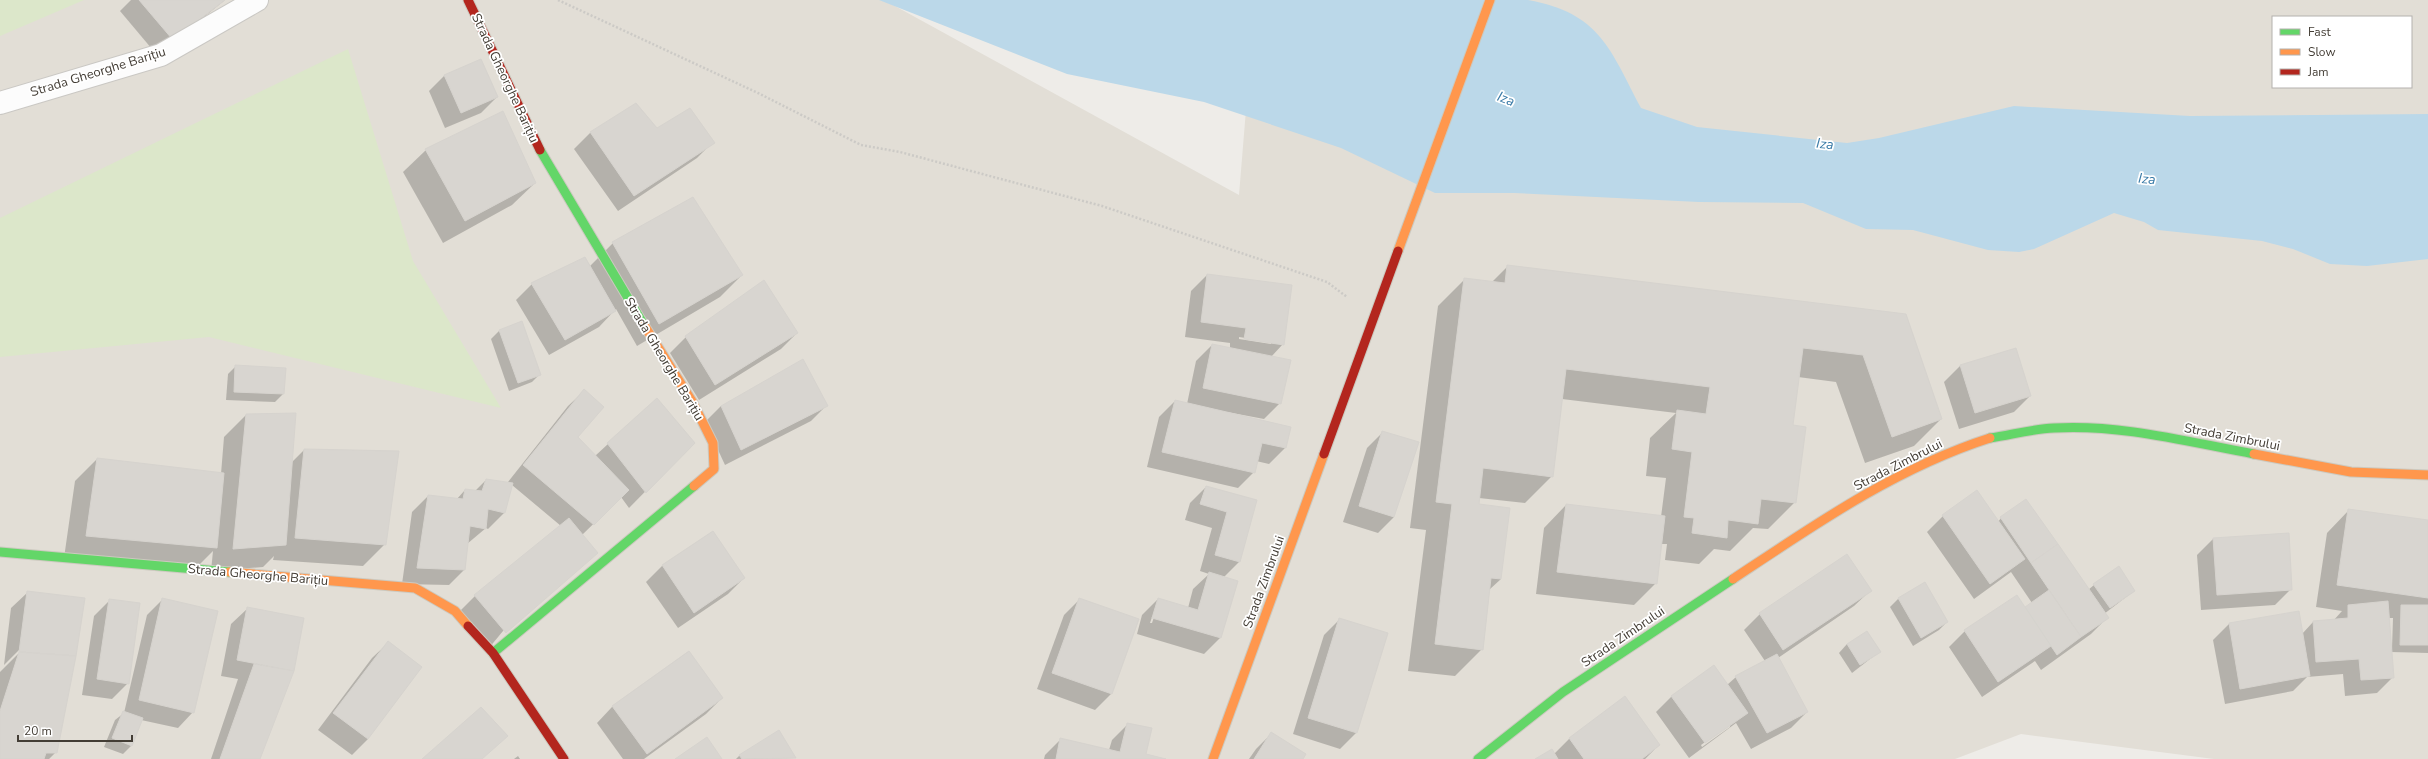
<svg xmlns="http://www.w3.org/2000/svg" width="2428" height="759" font-family="'Nunito Sans',sans-serif">
<style>
.residential{fill:#e2ded6;fill-rule:evenodd}
.green{fill:#dce7ca}
.water{fill:#bbd8e9}
.shadow{fill:#0003;fill-rule:evenodd}
.building{fill:#d8d5d0;stroke:#d6d3ce}
.lines{fill:none;stroke-linecap:round;stroke-linejoin:round}
.street-casing{stroke:#cac8c4;stroke-width:24}
.fast-casing{stroke:#ccc9bf;stroke-width:11}
.slow-casing{stroke:#ccc9bf;stroke-width:11}
.jam-casing{stroke:#ccc9bf;stroke-width:11}
.path{stroke:#cccac6;stroke-width:2.5;stroke-dasharray:2 2;stroke-linecap:butt}
.street{stroke:#fcfcfc;stroke-width:22}
.fast{stroke:#63d668;stroke-width:9}
.slow{stroke:#ff974d;stroke-width:9}
.jam{stroke:#b3261e;stroke-width:9}
.labels{text-anchor:middle;dominant-baseline:central;stroke-width:3.5;stroke-linejoin:round;paint-order:stroke}
.street-label{font-size:13px;fill:#433d35;stroke:#fff}
.water-label{font-size:14px;font-style:italic;fill:#3779a6;stroke:#fff}
</style>
<rect width="100%" height="100%" fill="#eeece8"/>
<path class="residential" d="M0,0H884L1239,195L1255,0H2428V759H2214L2021,734L1955,759H0ZM2273,17H2411V87H2273Z"/>
<g class="green">
<path d="M0,0H84L0,36Z"/>
<path d="M348,49L413,261L501,408L209,337L0,357V218Z"/>
</g>
<path class="water" d="M879,0H1528C1600,13 1610,49 1641,108L1697,127L1847,143L1879,138L2014,106L2190,116L2428,114V259L2367,266L2330,264L2293,249L2262,241L2158,230L2144,222L2114,213L2034,249L2019,252L1988,250L1913,230L1866,229L1803,203L1699,202L1514,193H1435L1341,148L1204,102L1067,74Z"/>
<g class="shadow">
<path d="M131,0H225L157,55L120,11Z"/>
<path d="M445,75L497,97L481,113L445,128L429,91Z"/>
<path d="M636,104L657,129L713,142L697,158L618,211L574,149L590,133Z"/>
<path d="M426,150L535,183L512,205L443,243L403,172Z"/>
<path d="M693,198L742,275L720,297L637,346L616,309L599,327L549,355L516,300L532,284L585,258L590,266L613,243Z"/>
<path d="M1508,266L1906,315L1941,419L1914,446L1865,463L1836,382L1798,377L1792,426L1795,502L1768,529L1753,528L1730,551L1714,549L1699,564L1665,560L1667,544H1661L1656,583L1634,605L1536,594L1544,528L1566,505L1661,517L1666,478L1646,476L1650,438L1676,413L1562,399L1552,476L1525,503L1479,498L1478,505L1501,579L1489,590L1482,649L1455,676L1408,671L1426,530L1410,528L1438,306L1465,279L1491,283Z"/>
<path d="M1207,275L1283,344L1271,357L1280,403L1264,419L1227,412V413L1285,448L1269,464L1256,461L1254,472L1238,488L1147,467L1159,417L1175,401L1187,404L1196,361L1212,345L1230,348V343L1185,337L1191,291ZM1239,337L1271,342V344L1239,339Z"/>
<path d="M521,322L540,374L532,382L509,391L491,339L499,331Z"/>
<path d="M797,333L781,349L699,400L670,353L686,337Z"/>
<path d="M2015,349L2030,396L2014,412L1959,429L1944,382L1960,366Z"/>
<path d="M236,366L283,394L275,402L226,400L228,374Z"/>
<path d="M584,391L576,437L595,456L608,444L693,443L629,508L621,497L582,535L489,648L459,612L475,596L561,526L512,485L504,513L488,529L486,528L467,544L465,569L449,585L402,584L412,512L428,496L456,500L465,490L475,491L486,480L510,483L508,482L568,406Z"/>
<path d="M827,405L811,421L725,465L705,422L721,406Z"/>
<path d="M246,415L291,463L304,450L385,544L363,566L273,560L274,556L263,567L211,571L213,551L194,570L64,558L75,481L97,459L221,474L224,437Z"/>
<path d="M1383,432L1394,517L1378,533L1343,522L1367,448Z"/>
<path d="M1206,487L1256,500L1239,562L1223,578L1220,638L1204,654L1137,634L1142,615L1158,599L1188,608L1193,589L1209,574L1200,571L1212,528L1185,520L1190,503ZM1152,617H1154L1152,623H1150Z"/>
<path d="M1977,492L1998,522L2001,518L2088,590L2094,585L2134,591L2104,614L2107,618L2091,634L2041,670L2035,661L1982,697L1949,647L1965,631L2017,596L2025,608L2032,603L2011,572L1974,599L1927,532L1943,516Z"/>
<path d="M2349,510L2428,521V653L2391,652L2393,677L2377,693L2345,696L2343,674L2307,677L2293,691L2225,704L2213,640L2229,624L2298,612L2302,634L2313,622L2333,621L2342,611L2316,607L2327,533ZM2389,618H2393L2392,649H2391Z"/>
<path d="M712,532L744,578L728,594L678,628L646,582L662,566Z"/>
<path d="M2288,534L2291,589L2275,605L2201,610L2197,555L2213,539Z"/>
<path d="M1847,556L1870,591L1854,606L1778,658L1807,712L1791,728L1751,749L1736,723L1689,758L1656,712L1672,696L1727,685L1736,677L1765,661L1744,630L1760,614ZM1730,724V727L1702,747L1701,745Z"/>
<path d="M1925,584L1947,622L1939,630L1913,646L1890,607L1898,599Z"/>
<path d="M27,593L56,752L49,759H0V672L23,649L22,647L4,665L11,608Z"/>
<path d="M163,599L193,712L178,728L141,720L131,746L123,754L104,747L115,720L124,713L147,615Z"/>
<path d="M1080,599L1138,620L1111,694L1095,710L1037,689L1064,615Z"/>
<path d="M110,600L128,683L112,699L82,695L94,616Z"/>
<path d="M247,609L294,667L259,759H211L238,679L221,676L231,624Z"/>
<path d="M1340,619L1356,733L1340,749L1293,734L1324,635Z"/>
<path d="M388,643L368,739L352,755L318,730L372,658Z"/>
<path d="M1847,644L1879,652L1852,673L1839,653Z"/>
<path d="M688,652L722,698L706,714L644,759H623L597,723L612,707Z"/>
<path d="M1624,698L1659,745L1645,759H1537L1554,754L1569,739Z"/>
<path d="M1128,724L1145,755L1162,759H1044L1045,755L1061,739L1109,750L1112,740Z"/>
<path d="M1272,733L1302,759H1249L1256,749Z"/>
<path d="M740,755L795,758L736,759Z"/>
<path d="M518,756L520,759H514Z"/>
</g>
<g class="building">
<path d="M139,0H225L173,40Z"/>
<path d="M481,59L498,97L461,113L444,75Z"/>
<path d="M636,103L657,128L690,108L715,143L634,196L590,132Z"/>
<path d="M503,111L536,183L465,221L425,149Z"/>
<path d="M693,197L743,275L659,324L612,242Z"/>
<path d="M585,257L616,311L565,340L531,283Z"/>
<path d="M1507,265L1906,314L1942,419L1892,437L1863,355L1803,348L1793,425L1806,427L1796,503L1761,499L1758,524L1728,520L1727,538L1692,533L1694,518L1684,517L1692,452L1672,449L1677,410L1706,414L1710,387L1566,369L1553,477L1483,468L1479,504L1510,508L1501,579L1491,578L1483,650L1435,644L1452,504L1436,502L1464,278L1505,283Z"/>
<path d="M1207,274L1292,285L1284,345L1244,339L1246,328L1201,322Z"/>
<path d="M764,280L798,333L715,385L685,336Z"/>
<path d="M522,321L541,375L518,383L499,330Z"/>
<path d="M1212,344L1291,360L1281,404L1203,388Z"/>
<path d="M2016,348L2031,396L1975,413L1960,365Z"/>
<path d="M803,359L828,406L741,450L721,406Z"/>
<path d="M235,365L286,368L284,394L234,392Z"/>
<path d="M584,389L604,407L578,437L629,490L594,525L523,465Z"/>
<path d="M657,398L695,443L646,493L607,443Z"/>
<path d="M1175,400L1291,427L1286,448L1262,443L1255,473L1162,452Z"/>
<path d="M296,413L286,545L233,549L246,414Z"/>
<path d="M1382,431L1419,442L1394,517L1359,506Z"/>
<path d="M304,449L399,451L386,545L295,538Z"/>
<path d="M97,458L224,473L217,548L86,536Z"/>
<path d="M486,479L513,483L505,513L488,509L486,529L470,526L465,570L417,568L428,495L463,499L465,489L482,491Z"/>
<path d="M1206,486L1257,500L1240,562L1215,555L1227,512L1200,504Z"/>
<path d="M1977,490L2025,559L1990,584L1942,515Z"/>
<path d="M2026,499L2058,544L2031,563L2000,517Z"/>
<path d="M1566,504L1665,516L1657,584L1557,572Z"/>
<path d="M2348,509L2428,520V598L2337,585Z"/>
<path d="M569,518L598,553L506,633L474,595Z"/>
<path d="M713,531L745,578L694,613L662,565Z"/>
<path d="M2289,533L2292,590L2217,595L2213,538Z"/>
<path d="M2058,544L2109,618L2081,637L2031,563Z"/>
<path d="M1847,554L1872,591L1783,650L1759,613Z"/>
<path d="M2119,566L2135,591L2110,608L2093,584Z"/>
<path d="M1209,572L1238,581L1221,638L1152,618L1158,598L1198,610Z"/>
<path d="M1925,582L1948,622L1921,638L1898,598Z"/>
<path d="M2049,590L2081,637L2057,655L2025,607Z"/>
<path d="M27,591L85,598L76,656L19,652Z"/>
<path d="M2017,595L2051,646L1998,682L1964,630Z"/>
<path d="M162,598L218,611L194,713L139,700Z"/>
<path d="M1079,598L1139,619L1112,694L1052,673Z"/>
<path d="M109,599L140,603L129,684L97,679Z"/>
<path d="M2388,601L2394,678L2361,680L2359,659L2316,662L2313,621L2348,618V605Z"/>
<path d="M2401,605H2428V645H2400Z"/>
<path d="M247,607L304,618L294,671L237,660Z"/>
<path d="M2299,611L2310,676L2240,689L2229,623Z"/>
<path d="M1339,618L1388,633L1357,733L1308,718Z"/>
<path d="M1867,631L1881,652L1860,665L1847,644Z"/>
<path d="M388,641L422,667L368,739L333,713Z"/>
<path d="M689,651L723,698L647,754L612,706Z"/>
<path d="M19,652L76,656L57,753H46L44,759H0V711Z"/>
<path d="M1777,654L1808,712L1767,733L1735,676Z"/>
<path d="M254,664L294,671L260,759H220Z"/>
<path d="M1714,665L1748,713L1705,743L1671,696Z"/>
<path d="M1625,696L1660,745L1642,759H1584L1569,738Z"/>
<path d="M481,707L508,736L482,759H422Z"/>
<path d="M123,711L143,718L132,746L112,738Z"/>
<path d="M1127,723L1152,728L1146,754L1166,759H1056L1060,738L1120,752Z"/>
<path d="M779,730L796,758L742,759L739,755Z"/>
<path d="M1271,732L1306,754L1303,759H1254Z"/>
<path d="M707,737L722,759H675Z"/>
<path d="M1552,749L1558,759H1535Z"/>
</g>
<g class="lines">
<defs>
<path id="street" d="M0,103L161,55L257,0"/>
<g id="fast">
<path d="M540,150L644,325"/>
<path d="M1990,438C2011,435 2032,429 2054,428C2121,424 2188,442 2254,454"/>
<path d="M0,552L229,572"/>
<path d="M493,653L694,486"/>
<path d="M1478,759L1563,692L1733,579"/>
</g>
<g id="slow">
<path d="M1398,251L1490,0"/>
<path d="M644,325L693,403L713,443L714,469L694,486"/>
<path d="M2254,454L2351,472L2428,475"/>
<path d="M229,572L415,588L455,611L468,626"/>
<path d="M1733,579C1814,525 1896,468 1990,438"/>
<path d="M1213,759L1324,454"/>
</g>
<g id="jam">
<path d="M468,0L540,150"/>
<path d="M1324,454L1398,251"/>
<path d="M468,626L493,653L564,759"/>
</g>
</defs>
<use href="#street" class="street-casing"/>
<use href="#fast" class="fast-casing"/>
<use href="#slow" class="slow-casing"/>
<use href="#jam" class="jam-casing"/>
<path class="path" d="M558,0L758,93L861,145L900,152L1102,206L1327,282L1347,297"/>
<use href="#street" class="street"/>
<use href="#fast" class="fast"/>
<use href="#slow" class="slow"/>
<use href="#jam" class="jam"/>
</g>
<g class="labels">
<g class="street-label">
<text transform="translate(98 72) rotate(-17)">Strada Gheorghe Barițiu</text>
<text transform="translate(505 78) rotate(65)">Strada Gheorghe Barițiu</text>
<text transform="translate(664 359) rotate(59)">Strada Gheorghe Barițiu</text>
<text transform="translate(2232 437) rotate(11)">Strada Zimbrului</text>
<text transform="translate(1898 465) rotate(-27)">Strada Zimbrului</text>
<text transform="translate(258 575) rotate(5)">Strada Gheorghe Barițiu</text>
<text transform="translate(1264 582) rotate(-70)">Strada Zimbrului</text>
<text transform="translate(1623 637) rotate(-34)">Strada Zimbrului</text>
</g>
<g class="water-label">
<text transform="translate(1506 99) rotate(21)">Iza</text>
<text transform="translate(1825 144) rotate(6)">Iza</text>
<text transform="translate(2147 179) rotate(6)">Iza</text>
</g>
</g>
<rect x="2272" y="16" width="140" height="72" fill="#ffffff" stroke="#b4b1ae"/>
<rect x="2280" y="29" width="20" height="6" fill="#63d668" stroke="#b4b1ae"/>
<text x="2308" y="36" font-size="12" fill="#433d35">Fast</text>
<rect x="2280" y="49" width="20" height="6" fill="#ff974d" stroke="#b4b1ae"/>
<text x="2308" y="56" font-size="12" fill="#433d35">Slow</text>
<rect x="2280" y="69" width="20" height="6" fill="#b3261e" stroke="#b4b1ae"/>
<text x="2308" y="76" font-size="12" fill="#433d35">Jam</text>
<path d="M18 735v6h114v-6" fill="none" stroke="#433d35" stroke-width="2"/>
<text x="24" y="735" font-size="12" fill="#433d35" stroke="#ffffff" stroke-width="3" paint-order="stroke">20 m</text>
</svg>
